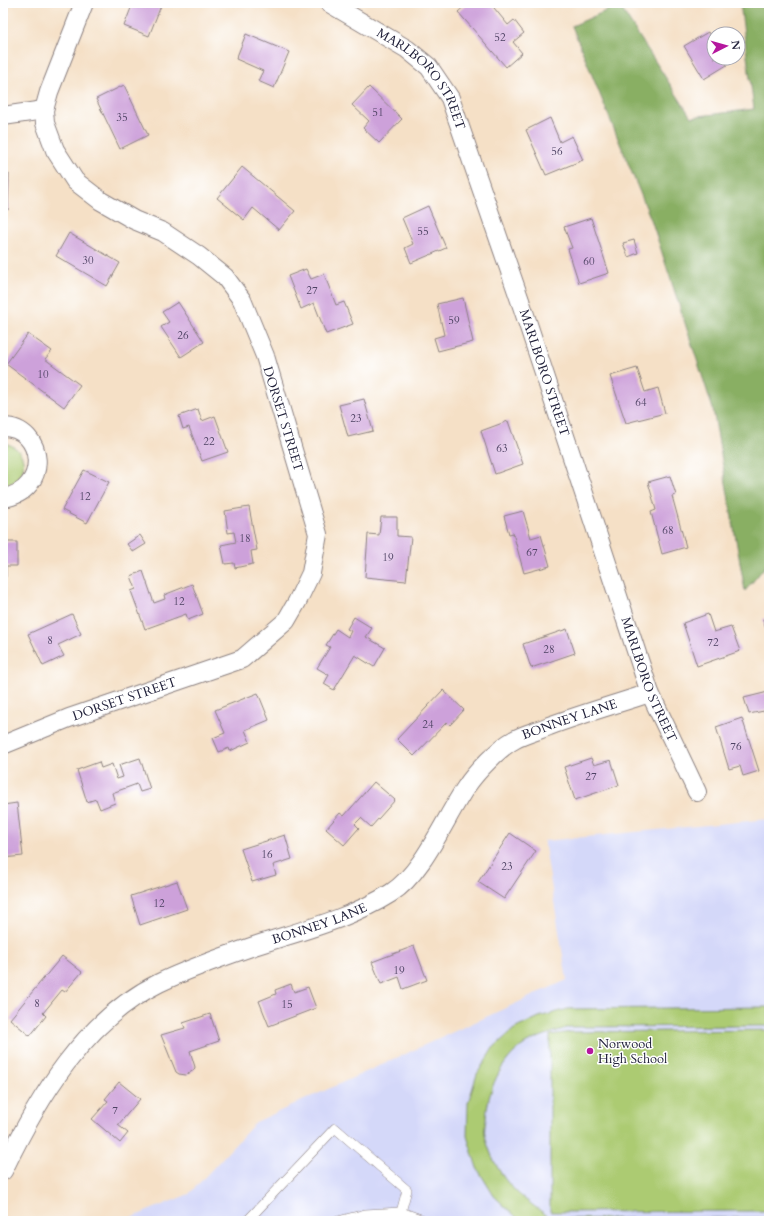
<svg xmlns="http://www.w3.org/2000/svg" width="772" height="1224" font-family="Cardo,serif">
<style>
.built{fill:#d4d8f9}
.green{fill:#accb72;stroke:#677656}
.forest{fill:#89af64;stroke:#566850}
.building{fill:#cda1da}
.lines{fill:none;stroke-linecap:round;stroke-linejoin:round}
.service-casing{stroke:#8c8180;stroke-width:10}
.minor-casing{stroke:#8c8180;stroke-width:20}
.service{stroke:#fff;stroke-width:9}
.minor{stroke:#fff;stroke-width:18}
.poi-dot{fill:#b5179e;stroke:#fff;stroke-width:1.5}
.labels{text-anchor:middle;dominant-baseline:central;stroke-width:3;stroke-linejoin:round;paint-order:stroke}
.number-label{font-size:11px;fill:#4d4263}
.street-label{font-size:13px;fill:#22223b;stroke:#fff}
.poi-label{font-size:13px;fill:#22223b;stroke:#fff;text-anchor:start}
</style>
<rect width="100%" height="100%" fill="#fff"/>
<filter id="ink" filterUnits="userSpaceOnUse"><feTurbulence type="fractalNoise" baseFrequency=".025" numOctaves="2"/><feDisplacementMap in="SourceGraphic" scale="8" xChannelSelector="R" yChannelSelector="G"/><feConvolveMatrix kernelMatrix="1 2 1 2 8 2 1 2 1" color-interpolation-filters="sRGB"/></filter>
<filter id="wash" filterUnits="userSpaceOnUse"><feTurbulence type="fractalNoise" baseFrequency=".012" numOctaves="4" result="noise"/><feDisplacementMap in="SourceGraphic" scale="16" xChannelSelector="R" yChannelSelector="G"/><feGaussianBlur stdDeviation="0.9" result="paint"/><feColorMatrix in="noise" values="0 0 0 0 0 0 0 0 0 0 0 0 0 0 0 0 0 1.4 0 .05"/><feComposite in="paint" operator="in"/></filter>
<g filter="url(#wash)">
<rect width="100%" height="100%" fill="#f5e0c6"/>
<path class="built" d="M769,819V1221H123L189,1194L256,1122L567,980L544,841Z"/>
<g class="green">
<path d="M3,443C31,447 30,484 3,485Z"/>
<path d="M769,1007V1026L570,1027C555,1032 539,1036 525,1044C500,1060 487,1092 486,1120C485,1125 484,1131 485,1135C489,1153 498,1171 509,1184C521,1198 537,1208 552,1219L769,1218V1221H523L515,1216L494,1196L477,1168L467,1136L468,1103L477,1074L493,1048L514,1029L539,1017L568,1009Z"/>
<path d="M769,1030V1211L550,1212V1035L571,1032Z"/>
</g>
<path class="forest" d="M740,3H769V562L745,591L713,409L652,222L572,26L619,5L691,117L754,109Z"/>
<g id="blocks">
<g class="building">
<path d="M133,3H162L149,36L124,26Z"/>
<path d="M468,3H490L508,25L514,20L524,33L513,42L522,53L506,67L458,12Z"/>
<path d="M708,32L714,42V58H723L727,65L704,79L684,46Z"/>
<path d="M246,34L289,52L274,88L258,81L263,71L236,59Z"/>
<path d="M124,85L148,135L120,149L96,99Z"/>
<path d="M369,87L402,119L379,143L363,128L369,121L352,105Z"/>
<path d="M550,118L560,142L572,136L583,160L546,175L526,130Z"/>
<path d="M242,167L295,211L279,230L253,208L244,220L217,198Z"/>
<path d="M3,174H9L8,210H3Z"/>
<path d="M428,206L446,248L411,263L405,248L413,244L402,218Z"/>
<path d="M591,218L609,273L579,283L568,249L572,248L564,227Z"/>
<path d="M69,233L120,263L107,286L56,256Z"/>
<path d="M634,240L638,253L628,257L623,243Z"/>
<path d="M306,269L311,279L324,274L336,305L344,302L353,324L326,334L314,303L301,309L288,276Z"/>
<path d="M463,298L473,342L438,351L434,338L444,335L437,304Z"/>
<path d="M178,302L204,342L181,357L161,327L169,322L162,312Z"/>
<path d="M28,334L52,351L45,359L80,385L64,407L6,364Z"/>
<path d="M637,368L645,392L658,388L665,413L626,423L610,376Z"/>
<path d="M364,399L373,431L348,437L339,405Z"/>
<path d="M198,409L202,421L215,416L228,452L202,461L189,427L183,429L179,416Z"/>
<path d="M508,421L523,464L495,474L481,431Z"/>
<path d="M84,470L109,482L87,523L62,510Z"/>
<path d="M670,476L676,495L672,496L686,547L662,554L651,512L656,510L648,482Z"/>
<path d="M249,507L257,550L251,551L253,564L235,568L234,563L225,564L221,545L236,542L234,532L228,533L225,511Z"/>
<path d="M523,511L531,538L541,535L550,566L524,573L513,533L509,534L504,516Z"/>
<path d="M381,517H397V536L411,537L406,581L365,577L368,534L379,535Z"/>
<path d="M140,535L146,544L133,552L127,544Z"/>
<path d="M3,542H17V566H6V577H3Z"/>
<path d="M143,571L154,603L165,599L164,595L192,584L203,614L188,620L186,614L145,629L131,591L136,589L131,576Z"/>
<path d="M72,614L81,634L58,645L64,656L43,666L28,634Z"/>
<path d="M708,614L714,632L731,627L740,651L697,666L683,623Z"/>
<path d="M354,617L372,628L366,637L385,648L374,667L355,655L334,690L324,684L329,675L317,668L330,647L326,645L336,629L348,637L351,631L347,629Z"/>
<path d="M769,618V630H766L763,619Z"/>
<path d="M567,629L575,653L531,668L523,644Z"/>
<path d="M443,690L464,710L450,725L447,722L414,756L397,739Z"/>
<path d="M768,692L769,710L749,714L744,698Z"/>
<path d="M258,693L269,720L245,730L250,742L230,751L229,748L219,752L213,738L225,733L215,710Z"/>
<path d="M742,718L759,771L743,776L740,766L729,769L716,727Z"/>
<path d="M140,758L150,789L140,792L137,784L112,793L115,803L100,809L96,799L87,802L77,770L99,762L101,768L112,764L117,779L123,777L119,765Z"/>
<path d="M591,758L594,765L611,760L619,785L575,800L564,767Z"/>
<path d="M374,782L395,800L371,827L361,818L355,824L359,828L344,845L326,829L340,813L344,816Z"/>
<path d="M17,803L23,856L3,858V805Z"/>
<path d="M510,833L536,851L504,899L478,882Z"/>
<path d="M285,835L292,859L273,865L276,875L252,882L241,849Z"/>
<path d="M177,881L187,909L140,925L131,896Z"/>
<path d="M414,946L427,980L403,989L399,977L381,984L372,962Z"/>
<path d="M62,956L82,972L65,992L62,990L43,1013L46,1016L30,1036L10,1019Z"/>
<path d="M291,984L294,992L308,987L316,1008L269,1026L259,1001L276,994L275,990Z"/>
<path d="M210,1014L219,1041L190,1051L195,1067L194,1070L186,1075L179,1074L176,1072L161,1035L185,1028L183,1023Z"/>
<path d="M119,1082L140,1099L118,1125L128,1133L120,1143L92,1119L108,1101L105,1099Z"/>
</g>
</g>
</g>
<g filter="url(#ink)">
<use href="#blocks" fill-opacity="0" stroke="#8c8180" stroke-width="1"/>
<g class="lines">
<defs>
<g id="service">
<path d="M247,1221L335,1128L407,1190L401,1212"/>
<path d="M338,1221L365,1214L401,1212L426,1221"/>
</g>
<g id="minor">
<path id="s1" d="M329,3L407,49L429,67L450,98L523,309L650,693L697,792"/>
<path d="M3,116L44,110"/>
<path d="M3,427C45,427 51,491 3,498"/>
<path id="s2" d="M3,745L69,718L242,659L286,621L297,602L311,573L318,534L265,356L242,300L225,277L199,256L163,232L134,220L101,201L75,181L55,150L45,123L44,110L49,92L84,3"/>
<path id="s3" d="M3,1171C38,1098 84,1020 159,983C190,968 222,957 254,946C300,931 350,919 391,893C423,873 445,818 466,787C476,772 499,748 514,740C524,734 538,731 549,726C582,714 616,704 650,693"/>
</g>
</defs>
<use href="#service" class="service-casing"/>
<use href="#minor" class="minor-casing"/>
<use href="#service" class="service"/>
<use href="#minor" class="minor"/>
</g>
</g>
<circle class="poi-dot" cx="590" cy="1051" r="4"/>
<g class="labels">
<g class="number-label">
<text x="500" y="37">52</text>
<text x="378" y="112">51</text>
<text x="122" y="117">35</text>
<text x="557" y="151">56</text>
<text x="423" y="231">55</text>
<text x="88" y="260">30</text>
<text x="589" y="261">60</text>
<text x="312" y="290">27</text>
<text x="454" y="320">59</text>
<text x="183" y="335">26</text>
<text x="43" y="374">10</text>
<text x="641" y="402">64</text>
<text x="356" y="418">23</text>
<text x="209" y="441">22</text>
<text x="502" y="448">63</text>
<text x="85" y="496">12</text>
<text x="668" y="530">68</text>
<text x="245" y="538">18</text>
<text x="532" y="552">67</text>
<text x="388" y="557">19</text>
<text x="179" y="601">12</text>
<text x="50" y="640">8</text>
<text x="713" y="642">72</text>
<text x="549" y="649">28</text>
<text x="428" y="724">24</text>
<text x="736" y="746">76</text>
<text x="591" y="776">27</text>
<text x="267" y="854">16</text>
<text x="507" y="866">23</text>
<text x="159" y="903">12</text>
<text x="399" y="970">19</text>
<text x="37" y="1003">8</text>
<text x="287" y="1004">15</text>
<text x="115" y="1110">7</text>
</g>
<g class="street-label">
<text stroke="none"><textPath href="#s1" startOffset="123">MARLBORO STREET</textPath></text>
<text stroke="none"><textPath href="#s1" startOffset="447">MARLBORO STREET</textPath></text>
<text transform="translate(283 419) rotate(73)">DORSET STREET</text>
<text stroke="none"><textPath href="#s1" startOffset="771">MARLBORO STREET</textPath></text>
<text stroke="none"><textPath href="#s2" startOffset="130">DORSET STREET</textPath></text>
<text stroke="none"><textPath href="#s3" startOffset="756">BONNEY LANE</textPath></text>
<text stroke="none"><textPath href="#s3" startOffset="420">BONNEY LANE</textPath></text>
</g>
<g class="poi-label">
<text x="598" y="1044">Norwood<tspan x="598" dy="15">High School</tspan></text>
</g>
</g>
<rect width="772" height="1224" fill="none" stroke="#fff" stroke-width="16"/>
<g transform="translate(726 46) rotate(84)"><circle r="19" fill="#ffffff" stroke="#a7a7b1"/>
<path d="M0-3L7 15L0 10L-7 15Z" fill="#b5179e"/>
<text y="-6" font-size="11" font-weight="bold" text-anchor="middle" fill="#22223b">N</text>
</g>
</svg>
